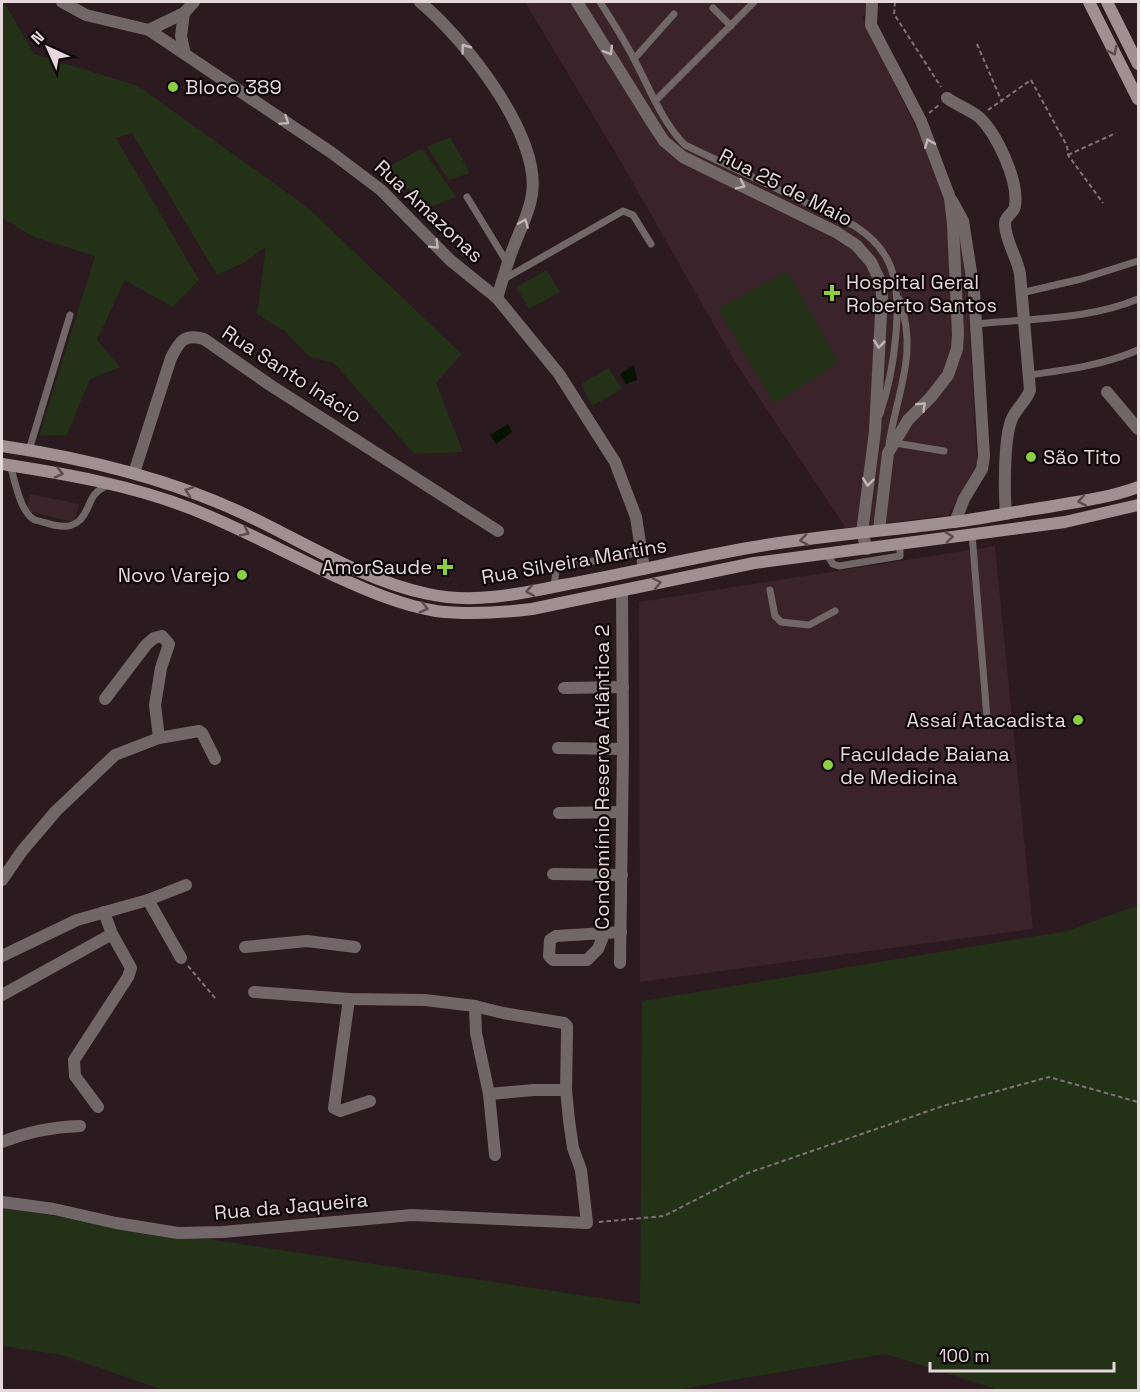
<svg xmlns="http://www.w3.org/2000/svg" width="1140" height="1392" font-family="'Space Grotesk',sans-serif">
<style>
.built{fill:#3a232a}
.green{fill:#233116}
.water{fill:#051300}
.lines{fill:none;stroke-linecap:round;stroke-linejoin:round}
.path{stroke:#817276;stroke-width:2;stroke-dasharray:4.5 3;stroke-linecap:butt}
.lane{stroke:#716769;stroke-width:7}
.street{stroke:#716769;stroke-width:12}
.secondary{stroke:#a09094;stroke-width:12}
.oneway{stroke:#c2b6b9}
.oneway2{stroke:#584c4e}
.poi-dot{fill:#8dce44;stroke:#0f0709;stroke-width:2}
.labels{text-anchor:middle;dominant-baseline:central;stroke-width:4.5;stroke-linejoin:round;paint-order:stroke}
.poi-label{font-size:20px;fill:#e4d8db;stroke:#0f0709;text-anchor:start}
.street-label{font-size:20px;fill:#e4d8db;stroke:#0f0709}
</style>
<rect width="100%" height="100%" fill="#2b1a1f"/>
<g class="built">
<path d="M525,2H867L863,19L964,226L977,464L949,515L846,528L734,360L621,162Z"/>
<path d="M30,494L79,504L74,522L26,511Z"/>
<path d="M995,546L1033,929L640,982L639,602Z"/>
</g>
<g class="green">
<path d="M2,2H4L34,54L138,86L307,207L462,354L436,383L463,452L414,454L334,363L310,357L284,331L257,314L266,247L245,262L217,275L132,133L116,138L199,280L173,307L125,280L97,340L120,367L90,379L67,435L39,436L95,256L34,237L2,218Z"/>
<path d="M450,137L470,173L449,180L427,147Z"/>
<path d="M422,148L456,197L427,208L387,168Z"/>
<path d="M547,270L560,292L529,309L516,287Z"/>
<path d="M787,271L839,362L774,404L718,309Z"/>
<path d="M609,368L622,389L592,406L581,384Z"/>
<path d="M1138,905V1390H999L886,1354L675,1390H163L62,1355L2,1346V1208L640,1304L642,1001L1067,931Z"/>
</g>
<g class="water">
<path d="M634,365L637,380L626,384L620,374Z"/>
<path d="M508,424L512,432L496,444L490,435Z"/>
</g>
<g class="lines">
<g class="path">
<path d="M895,2L894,14L941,87"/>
<path d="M977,44L1002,102"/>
<path d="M988,110L1031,80L1067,146L1068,155L1103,203"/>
<path d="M929,113L939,105"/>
<path d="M1068,155L1116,133"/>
<path d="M188,966L215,998"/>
<path d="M599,1222L664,1216L748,1173L943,1106L1049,1077L1138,1102"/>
</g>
<g class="lane">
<path d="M600,2C612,21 625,41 635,61C650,89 662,122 685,145L855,226C867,234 880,245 887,259C907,295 893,375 880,414"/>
<path d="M713,8L731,26"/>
<path d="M634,59L674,14"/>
<path d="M655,101L754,2"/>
<path d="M467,197L508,264"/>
<path d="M504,279L623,211L633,215L651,244"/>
<path d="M1021,293L1081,279L1138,261"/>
<path d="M977,324C1031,318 1088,320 1138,299"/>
<path d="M1029,375C1066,370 1104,365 1138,350"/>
<path d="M895,443L944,451"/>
<path d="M889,444C897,392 919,352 899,299"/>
<path d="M29,450L70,315"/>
<path d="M10,465C15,480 20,513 35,520C41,522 48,523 53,525C64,527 71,528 80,520C93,506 86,495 108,485"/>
<path d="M972,534L987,718"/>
<path d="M826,553L833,564L839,566L900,556V544"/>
<path d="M554,587L556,571L561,567L642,552"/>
<path d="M770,590L775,616L781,622L809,625L835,611"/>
</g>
<g class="street">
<path d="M62,2L86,15L149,30L332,153L381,190L450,260L497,298L559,374L615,462L636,517L644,569"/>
<path d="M420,2C463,37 541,135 532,194C530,211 522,225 516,241C508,259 503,279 497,298"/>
<path d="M577,2L656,129L664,141L683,157L836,232L856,245L871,262L880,281L882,294L875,431L862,533L867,549"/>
<path d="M872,2L871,25L921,121L950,198L953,224L958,334L957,349L948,375L931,397L908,420L888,453L879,530"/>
<path d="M184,13L181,36L185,54"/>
<path d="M149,30L184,13L194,2"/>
<path d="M947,98C957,105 970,110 979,117C997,134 1019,181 1015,206C1014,214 1004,216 1005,225C1006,242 1017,257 1020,274L1030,390C1026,402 1015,409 1011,421C1004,441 1004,491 1006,514"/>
<path d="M952,201L963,221L974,291L984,456L982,469L964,499L955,522"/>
<path d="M1107,392L1138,429"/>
<path d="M134,473L171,358C179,342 184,333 204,339L270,385L498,531"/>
<path d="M564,688L623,687"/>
<path d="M105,699L146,645L154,638L162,636L169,644L161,668L155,705L159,738"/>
<path d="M558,748L623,749"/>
<path d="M559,813L622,812"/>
<path d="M553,874L622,875"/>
<path d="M2,880L22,851L56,811L115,755L159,738L199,731L202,733L215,759"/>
<path d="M148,900L181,958"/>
<path d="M604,934L598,949L587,960H553L549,956L550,940L556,936L621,932"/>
<path d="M245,947L307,941L355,947"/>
<path d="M2,956L77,920L148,900L186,885"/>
<path d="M620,963L623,749L622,591"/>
<path d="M2,995L112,934"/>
<path d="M349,999L334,1108L340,1111L370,1101"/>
<path d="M475,1006L476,1033L489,1094L495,1155"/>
<path d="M489,1094L534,1090H566"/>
<path d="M98,1107L75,1076L74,1060L128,977L131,968L112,934L104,912"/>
<path d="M2,1142C27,1132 53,1127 80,1126"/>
<path d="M2,1202L54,1209L116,1223L178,1233L223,1232L412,1215L587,1223L581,1170L573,1148L569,1120L566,1090L567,1033V1026L564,1023L503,1013L475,1006L425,1000L349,999L254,992"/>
</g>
<g class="secondary">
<path d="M1089,2L1138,99"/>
<path d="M1107,2L1138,64"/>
<path d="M2,446C83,458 164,477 240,512C301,540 361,580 428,594C473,604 519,594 563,585C625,574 686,559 748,548C816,536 885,531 953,522C980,519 1007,513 1035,509C1069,503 1106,499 1138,487"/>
<path d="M2,464C66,474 131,485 192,509C240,528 286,553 333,575C366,590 400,605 436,611C468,615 500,613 532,609L754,563L1065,522L1138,505"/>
</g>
</g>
<defs><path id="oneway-chevron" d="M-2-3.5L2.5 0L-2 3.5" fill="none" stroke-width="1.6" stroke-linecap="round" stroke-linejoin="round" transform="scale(1.5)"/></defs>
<g class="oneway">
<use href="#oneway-chevron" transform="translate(465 48) rotate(-127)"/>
<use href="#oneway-chevron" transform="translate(609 51) rotate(59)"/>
<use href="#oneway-chevron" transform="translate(285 121) rotate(34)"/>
<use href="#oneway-chevron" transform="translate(929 143) rotate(-112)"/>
<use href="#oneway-chevron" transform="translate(741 185) rotate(26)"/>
<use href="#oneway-chevron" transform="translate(524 223) rotate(-67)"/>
<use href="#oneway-chevron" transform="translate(435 245) rotate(45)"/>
<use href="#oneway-chevron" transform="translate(879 344) rotate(96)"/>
<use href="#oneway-chevron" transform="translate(922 406) rotate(-44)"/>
<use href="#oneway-chevron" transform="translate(868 482) rotate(97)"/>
</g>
<g class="oneway2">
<use href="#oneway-chevron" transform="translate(1113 51) rotate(63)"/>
<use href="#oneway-chevron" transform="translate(59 473) rotate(13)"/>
<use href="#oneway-chevron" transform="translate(189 491) rotate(-161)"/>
<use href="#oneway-chevron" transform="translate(1082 501) rotate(170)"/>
<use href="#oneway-chevron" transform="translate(245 532) rotate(26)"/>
<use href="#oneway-chevron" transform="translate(949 537) rotate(-7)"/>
<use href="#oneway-chevron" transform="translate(804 540) rotate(173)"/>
<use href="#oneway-chevron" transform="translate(657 583) rotate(-12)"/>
<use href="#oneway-chevron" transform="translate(530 591) rotate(170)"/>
<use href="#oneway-chevron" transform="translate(424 608) rotate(15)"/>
</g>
<g class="poi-dot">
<circle cx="173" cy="87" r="6"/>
<path d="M829 284h6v6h6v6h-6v6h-6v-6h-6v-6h6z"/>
<circle cx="1031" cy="457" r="6"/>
<path d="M442 558h6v6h6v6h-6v6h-6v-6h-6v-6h6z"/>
<circle cx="242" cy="575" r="6"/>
<circle cx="1078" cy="720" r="6"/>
<circle cx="828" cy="765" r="6"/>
</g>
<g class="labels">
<g class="poi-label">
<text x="185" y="87">Bloco 389</text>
<text x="846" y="282">Hospital Geral<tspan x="846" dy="23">Roberto Santos</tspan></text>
<text x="1043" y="457">São Tito</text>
<text x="432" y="567" text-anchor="end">AmorSaude</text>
<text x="230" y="575" text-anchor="end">Novo Varejo</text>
<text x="1066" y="720" text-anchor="end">Assaí Atacadista</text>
<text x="840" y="754">Faculdade Baiana<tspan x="840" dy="23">de Medicina</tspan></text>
</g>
<g class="street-label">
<text transform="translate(786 187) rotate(27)">Rua 25 de Maio</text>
<text transform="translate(429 211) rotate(43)">Rua Amazonas</text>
<text transform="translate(292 374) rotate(33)">Rua Santo Inácio</text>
<text transform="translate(574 561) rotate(-10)">Rua Silveira Martins</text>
<text transform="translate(602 777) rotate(-90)">Condomínio Reserva Atlântica 2</text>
<text transform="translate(291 1206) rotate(-5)">Rua da Jaqueira</text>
</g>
</g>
<rect width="1140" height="1392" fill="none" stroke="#e4d8db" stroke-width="6"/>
<g transform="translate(48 48) rotate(315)" stroke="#0f0709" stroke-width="4.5" paint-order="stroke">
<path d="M0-4.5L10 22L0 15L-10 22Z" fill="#e4d8db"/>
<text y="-9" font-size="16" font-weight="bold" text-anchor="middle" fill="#e4d8db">N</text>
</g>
<path d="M930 1362v9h184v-9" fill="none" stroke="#e4d8db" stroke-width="3"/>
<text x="939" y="1362" font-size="18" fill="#e4d8db" stroke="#0f0709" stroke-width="4.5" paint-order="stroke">100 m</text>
</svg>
